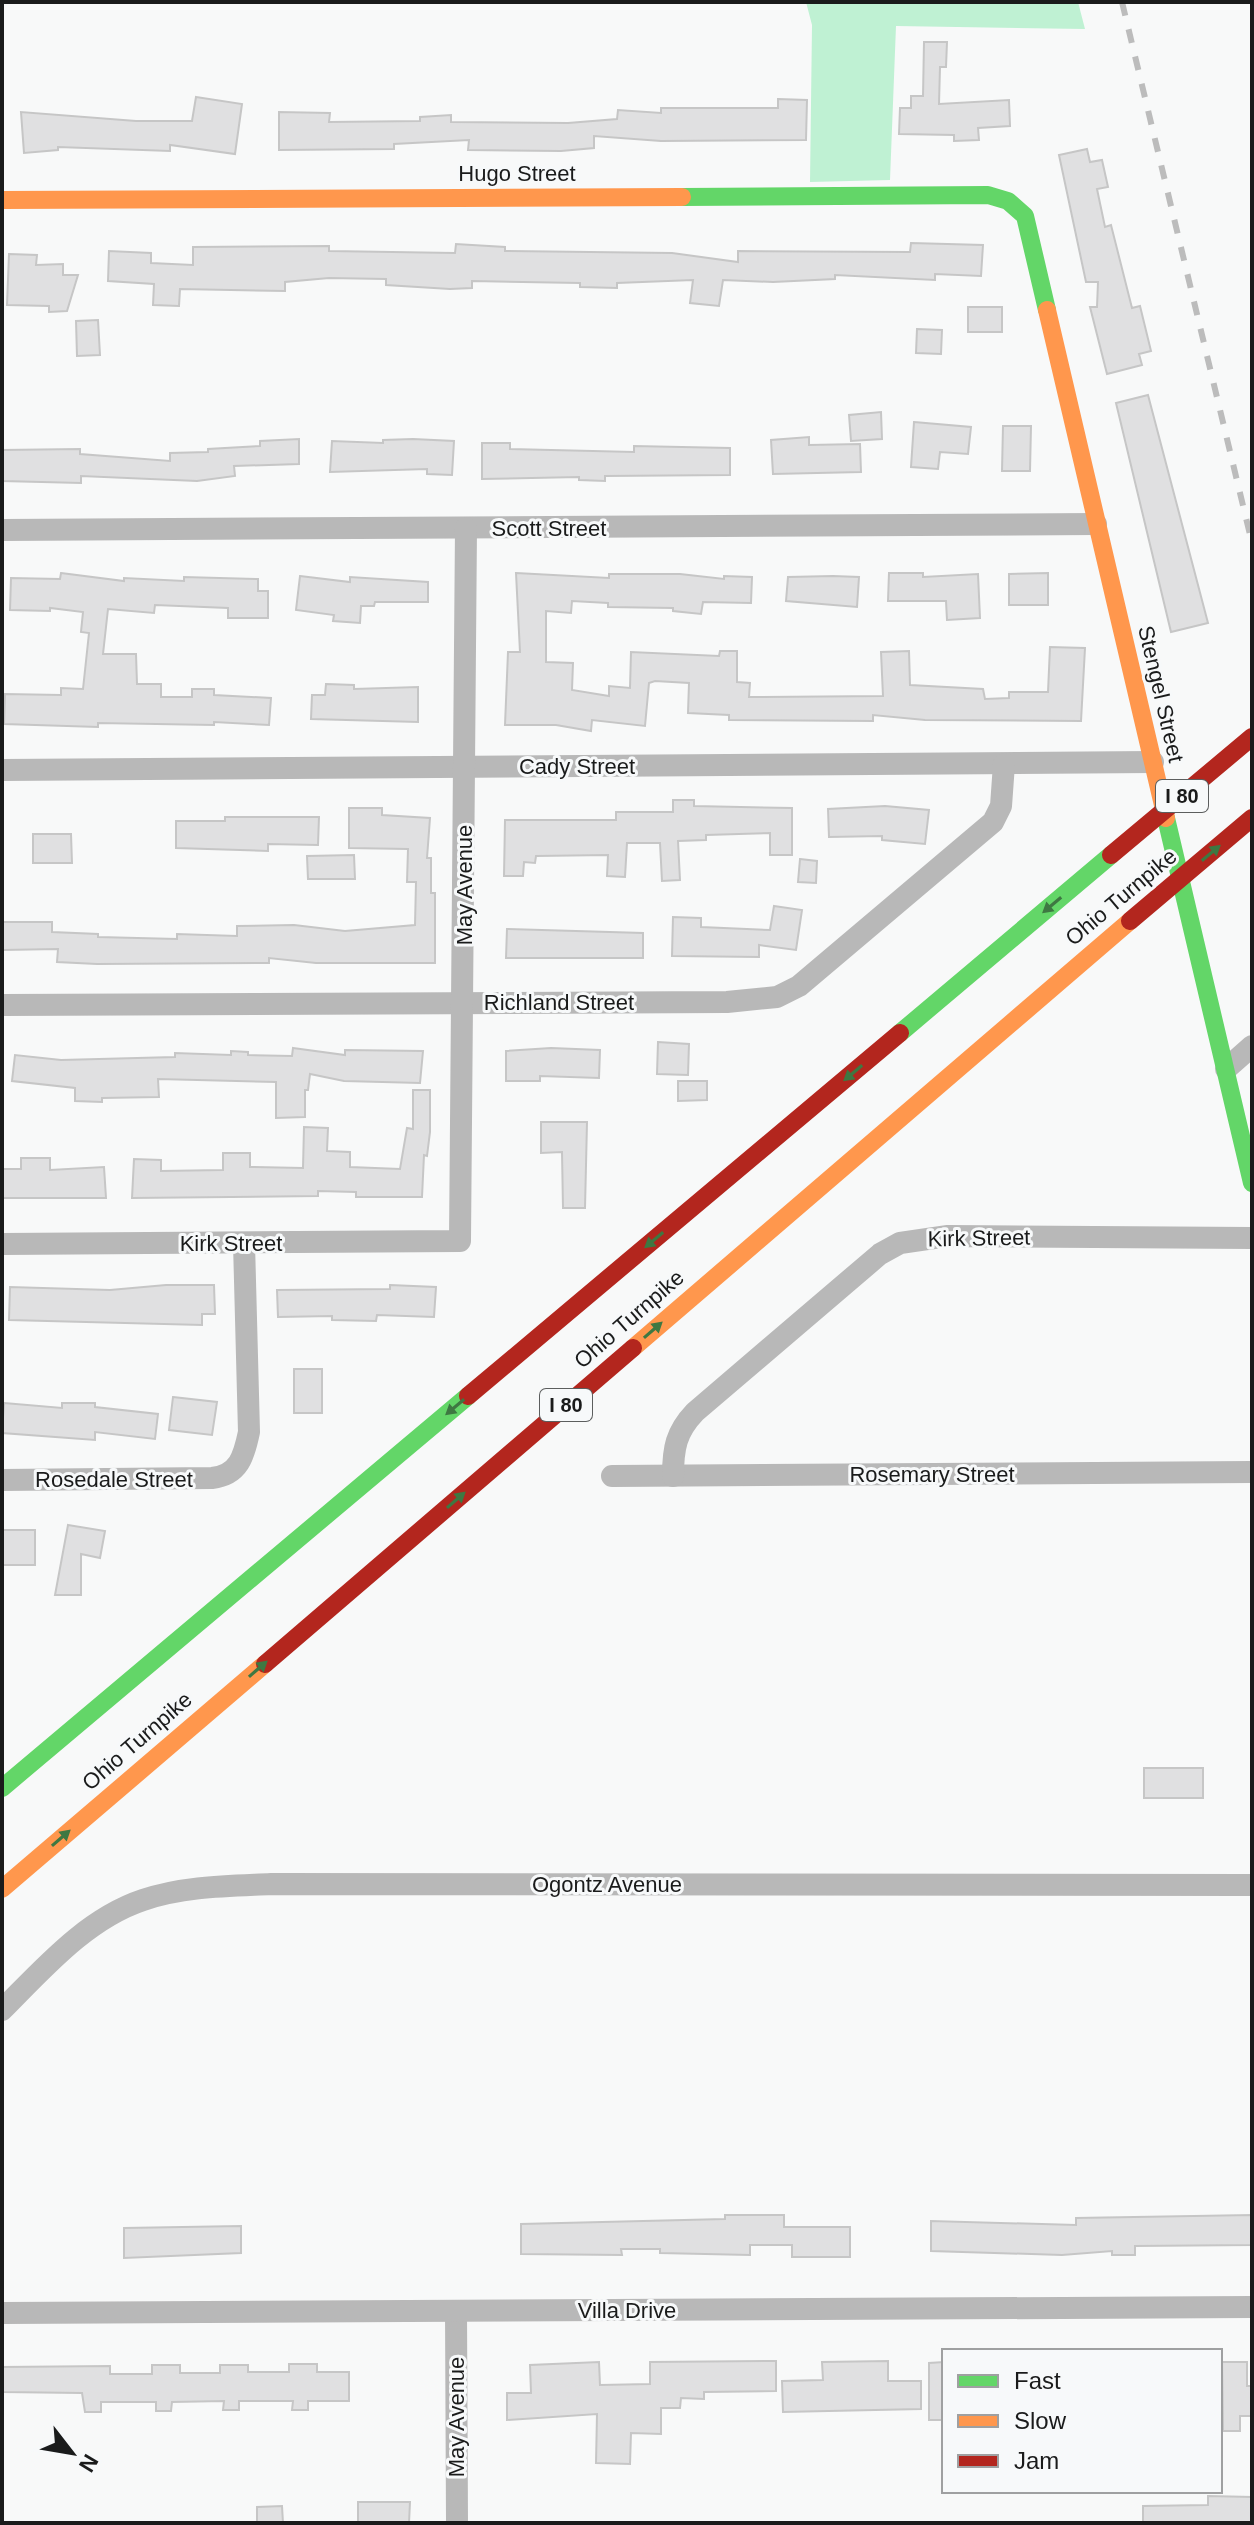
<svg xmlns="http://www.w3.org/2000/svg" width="1254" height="2525" font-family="Helvetica,sans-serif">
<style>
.green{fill:#bff1d3}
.building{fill:#e0e0e1;stroke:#c6c6c6;stroke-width:2}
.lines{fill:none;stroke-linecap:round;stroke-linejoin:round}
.street{stroke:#b8b8b8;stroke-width:22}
.fast{stroke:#63d668;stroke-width:18}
.slow{stroke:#ff974d;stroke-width:18}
.jam{stroke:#b3261e;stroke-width:18}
.rail{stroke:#bcbcbc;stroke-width:6;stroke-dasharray:14 14;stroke-linecap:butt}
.jam-bridge{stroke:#b3261e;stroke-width:18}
.oneway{fill:#3e7842}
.labels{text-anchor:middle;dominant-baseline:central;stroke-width:6;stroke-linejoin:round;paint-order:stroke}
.shield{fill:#f7f9fa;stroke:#5c5e5e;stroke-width:2}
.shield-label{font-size:20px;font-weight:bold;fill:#1a1b1b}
.street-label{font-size:22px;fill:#1a1b1b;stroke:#f7f9fa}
</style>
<rect width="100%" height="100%" fill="#f8f9f9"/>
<path class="green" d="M806,2H1078L1085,29L896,26L890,180L810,182L812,25Z"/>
<g class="building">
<path d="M924,42H947L946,67H940L939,104L1009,100L1010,126L978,128L979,140L954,141V135L899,134L900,108H911V96H923Z"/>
<path d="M196,97L242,104L235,154L170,145V151L58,147V150L24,153L21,112L136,121H192Z"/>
<path d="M778,99L807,100L806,140L661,141L594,136V148L561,151L468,150L469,140L394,144V149L279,150V112L330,113L329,122L420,121V117L451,115V122L568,123L617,119L618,110L661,113V108H778Z"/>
<path d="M1087,149L1090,162L1102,160L1108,187L1097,189L1105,227L1111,225L1132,308L1140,306L1151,351L1139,354L1142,365L1107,374L1090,307H1097L1098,282H1086L1059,155Z"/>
<path d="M911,243L983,245L981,276L935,274V280L835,275V279L773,282L723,280L719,306L690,303L693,280L617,283V288L580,287V283L472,281V288L450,289L386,285V279L329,278L285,282V291L180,289L179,306L153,305L154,284L108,281L109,251L151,253V263L193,265V247L329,246V251L455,253L456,244L505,247V251L672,253L738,262V251L910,252Z"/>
<path d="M9,254L37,255L36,265L63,264V275H78L67,311L49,312V306L7,305Z"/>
<rect x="968" y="307" width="34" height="25"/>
<path d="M98,320L100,355L77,356L76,321Z"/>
<path d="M917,329L942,330L941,354L916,353Z"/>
<path d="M1148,395L1208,623L1171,632L1116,403Z"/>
<path d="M881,412L882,439L851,441L849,415Z"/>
<path d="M914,422L971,427L968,454L940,452L938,469L911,467Z"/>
<path d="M1003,426H1031L1030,471H1002Z"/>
<path d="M809,437V445L860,444L861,472L773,474L771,440Z"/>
<path d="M299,439V464L234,466L235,476L197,481L81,476V483L2,481V450L80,449V454L170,461V453L208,452V449L260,446V441Z"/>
<path d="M413,439L454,441L452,475L427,474V469L330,472L332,441L383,443V440Z"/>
<path d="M482,443H510V449L634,452V446L730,448V475L605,476V481L579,480V477L482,479Z"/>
<path d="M61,573L124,581V578L184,581V577L258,579V591H268V618H228V608L155,605L154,613L108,609L103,654H136L137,684H161V697H192V689H214V695L271,698L269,725L214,722V725L98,723V727L4,724L5,694L61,695V688L83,689L89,633L81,632L83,612L50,608V611L10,610L11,578L60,579Z"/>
<path d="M516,573L609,578V574H680L724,579V576L752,577L751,603L703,602L701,614L673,611V608L608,607V603L572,601L571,613L546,611V662L573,663L572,690L609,696V686L630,688L631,652L719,656L720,651H737V682L750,683L749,697L883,696L881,652L909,651L910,685L983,689L985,699L1009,698V692H1048L1050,647L1085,648L1081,721L925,720L873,715V721L729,720V715L688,713L689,683L655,681L649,683L645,726L592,720L591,731L556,725H505L508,652H520Z"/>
<path d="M889,573H923V577L978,574L980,618L947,620L946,601H888Z"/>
<path d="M1048,573V605H1009V574Z"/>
<path d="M300,576L350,582V577L428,582V602H375L374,606H361L360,623L333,621L334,615L296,610Z"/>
<path d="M833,576L859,577L857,607L786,601L788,577Z"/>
<path d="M326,684L354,685V689L418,687V722L311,719L312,695H325Z"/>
<path d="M673,800H694V806L792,808V855H770V833L706,835V840L678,841L680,880L662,881L660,843H627L625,877L607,876L608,855L536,856L535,863L524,862L523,876H504L505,820H616V812H673Z"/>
<path d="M885,806L929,810L925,844L882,840V836L829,837L828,809Z"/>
<path d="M349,808H382V815L430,818L427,858H431V893H435V963H316L269,958V963L97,964L57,962L58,949L3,950V922H52V932L98,934V937L177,939V934L237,936V926L294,925L345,931L415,925L416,882H407L408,849L349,848Z"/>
<path d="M225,817H319L318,845L268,844V851L176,848V821H225Z"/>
<path d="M33,834H71L72,863H33Z"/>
<path d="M354,855L355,879H308L307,856Z"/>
<path d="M800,859L817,861L816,883L798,882Z"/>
<path d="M774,906L802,910L796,950L759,945V957L672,956L673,917L701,918V927L770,930Z"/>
<path d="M507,929L643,933V958H506Z"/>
<path d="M658,1042L689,1044L688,1075L657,1074Z"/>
<path d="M293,1048L345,1055V1050L423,1051L420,1083L344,1081L310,1074L308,1090H305V1117L276,1118V1082L158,1079L159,1097L102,1098V1102L75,1101V1088L12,1081L15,1055L61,1060L175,1057V1053L231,1055V1051L248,1052V1055L292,1056Z"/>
<path d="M551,1048L600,1050L599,1078L540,1076V1081H506V1051Z"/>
<path d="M678,1081H707V1100L678,1101Z"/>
<path d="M413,1090H430V1132L427,1156L424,1155L422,1197H356V1192L318,1191V1196L132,1198L134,1159L161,1160V1171L223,1170V1153H250V1167L303,1168L304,1127L328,1128L327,1151L350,1152V1167L400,1169L407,1128L413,1129Z"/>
<path d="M541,1122H587L585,1208H563L562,1152L541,1153Z"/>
<path d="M21,1158H50V1170L104,1167L106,1198H2V1169H21Z"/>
<path d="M166,1285H214L215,1314H202V1325L9,1320L10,1287L110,1290Z"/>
<path d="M390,1285L436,1287L434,1317L377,1315L376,1321L332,1320V1316L278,1317L277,1290L390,1289Z"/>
<rect x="294" y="1369" width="28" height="44"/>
<path d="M173,1397L217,1402L212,1435L169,1430Z"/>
<path d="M4,1403L62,1408V1403H95V1407L158,1414L155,1439L95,1432V1440L2,1433Z"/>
<path d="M68,1525L105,1531L100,1558L81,1554V1595H55Z"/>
<rect x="2" y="1530" width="33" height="35"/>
<rect x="1144" y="1768" width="59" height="30"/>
<path d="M725,2215H784V2227H850V2257H792V2245H750V2255L660,2253V2249H621L622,2255L521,2254V2224L725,2219Z"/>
<path d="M1252,2215V2245L1135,2246V2255H1112V2251L1062,2255L931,2251V2221L1076,2225V2218Z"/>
<path d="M241,2226V2253L124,2258V2228Z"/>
<path d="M776,2361V2391L704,2392V2399L681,2398L680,2408H661V2434L631,2433L630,2464L596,2463L597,2414L507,2420V2393H531L530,2365L599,2362L600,2385L650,2384V2362Z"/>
<path d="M888,2361V2381H921V2409L783,2412L782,2381L823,2380L822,2362Z"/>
<path d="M944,2362V2420H929V2363Z"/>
<path d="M1222,2362H1247V2386H1252V2416H1240V2431H1223Z"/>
<path d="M289,2364H317V2372H349V2401H308V2410H292L293,2401H239V2410H223L224,2401L172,2402L171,2411H156V2402H101V2412H85L82,2393L2,2392V2367L110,2366V2374H152V2365H180V2373H220V2365H248V2372H289Z"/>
<path d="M1208,2496L1252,2497V2522L1143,2523V2506L1208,2505Z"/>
<path d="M358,2502H410L409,2523H358Z"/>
<path d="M282,2506L283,2523H257V2507Z"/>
</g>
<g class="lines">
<g class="street">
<path d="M2,530L1096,524"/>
<path d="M2,770L1153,762"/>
<path d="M2,1005L727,1002L777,997L799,986L993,822L1001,806L1004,764"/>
<path d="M1226,1069L1252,1046"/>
<path d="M2,1244L460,1241L466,528"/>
<path d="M612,1476L1252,1472"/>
<path d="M673,1476C673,1448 676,1432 695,1412L880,1254L900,1243L948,1236L1252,1238"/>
<path d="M2,1480L212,1478C239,1475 244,1456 249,1432L244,1243"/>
<path d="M2,2010C43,1969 86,1919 143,1900C184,1886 229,1886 271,1884L1252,1885"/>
<path d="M456,2311L457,2523"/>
<path d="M2,2313L1252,2307"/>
</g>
<g class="fast">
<path d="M682,197L988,195L1008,201L1025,216L1047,310"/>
<path d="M1166,818L1252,1183"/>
<path d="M900,1033L1111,855"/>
<path d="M2,1788L468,1396"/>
</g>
<g class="slow">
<path d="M2,200L682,197"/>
<path d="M1047,310L1166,818"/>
<path d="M633,1348L1130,921"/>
<path d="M2,1889L265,1664"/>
</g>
<g class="jam">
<path d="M468,1396L900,1033"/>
<path d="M265,1664L633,1348"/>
</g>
<path class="rail" d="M1122,2L1252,543"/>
<g class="jam-bridge">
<path d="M1111,855L1252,737"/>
<path d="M1130,921L1252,818"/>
</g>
</g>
<defs><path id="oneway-solid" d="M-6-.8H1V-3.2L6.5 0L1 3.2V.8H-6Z" transform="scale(2)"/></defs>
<g class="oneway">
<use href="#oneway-solid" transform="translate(1211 853) rotate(-40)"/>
<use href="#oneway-solid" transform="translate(1052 905) rotate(140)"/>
<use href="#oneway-solid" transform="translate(853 1073) rotate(140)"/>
<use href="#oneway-solid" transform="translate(654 1240) rotate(140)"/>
<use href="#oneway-solid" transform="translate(653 1330) rotate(-41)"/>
<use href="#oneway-solid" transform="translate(455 1407) rotate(140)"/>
<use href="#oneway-solid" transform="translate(456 1500) rotate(-41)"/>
<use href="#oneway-solid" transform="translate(258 1669) rotate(-41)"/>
<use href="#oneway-solid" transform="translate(61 1838) rotate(-41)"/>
</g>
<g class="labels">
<g class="shield">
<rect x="1156" y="780" width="52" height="32" rx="6"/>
<rect x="540" y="1389" width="52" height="32" rx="6"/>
</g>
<g class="shield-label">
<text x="1182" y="796">I 80</text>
<text x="566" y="1405">I 80</text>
</g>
<g class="street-label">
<text x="517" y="173">Hugo Street</text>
<text x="549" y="528">Scott Street</text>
<text transform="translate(1161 694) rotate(77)">Stengel Street</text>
<text x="577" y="766">Cady Street</text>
<text transform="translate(464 885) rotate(-90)">May Avenue</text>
<text transform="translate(1121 897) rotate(-40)">Ohio Turnpike</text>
<text x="559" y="1002">Richland Street</text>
<text transform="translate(979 1238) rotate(-1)">Kirk Street</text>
<text x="231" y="1243">Kirk Street</text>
<text transform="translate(629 1319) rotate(-41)">Ohio Turnpike</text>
<text x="932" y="1474">Rosemary Street</text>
<text x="114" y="1479">Rosedale Street</text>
<text transform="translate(137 1741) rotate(-41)">Ohio Turnpike</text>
<text x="607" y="1884">Ogontz Avenue</text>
<text x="627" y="2310">Villa Drive</text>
<text transform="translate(456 2417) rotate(-90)">May Avenue</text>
</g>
</g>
<rect width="1254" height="2525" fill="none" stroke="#1a1b1b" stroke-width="8"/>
<rect x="942" y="2349" width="280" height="144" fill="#f7f9fa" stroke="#9fa0a1" stroke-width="2"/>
<rect x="958" y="2375" width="40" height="12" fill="#63d668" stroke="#9fa0a1" stroke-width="2"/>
<text x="1014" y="2389" font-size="24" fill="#1a1b1b">Fast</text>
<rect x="958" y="2415" width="40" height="12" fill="#ff974d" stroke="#9fa0a1" stroke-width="2"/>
<text x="1014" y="2429" font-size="24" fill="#1a1b1b">Slow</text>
<rect x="958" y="2455" width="40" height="12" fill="#b3261e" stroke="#9fa0a1" stroke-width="2"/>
<text x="1014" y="2469" font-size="24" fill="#1a1b1b">Jam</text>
<g transform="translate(72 2453) rotate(121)" stroke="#f7f9fa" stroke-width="6" paint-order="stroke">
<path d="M0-6L14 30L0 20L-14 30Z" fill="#1a1b1b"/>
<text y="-12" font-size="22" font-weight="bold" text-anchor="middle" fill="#1a1b1b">N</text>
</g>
</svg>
